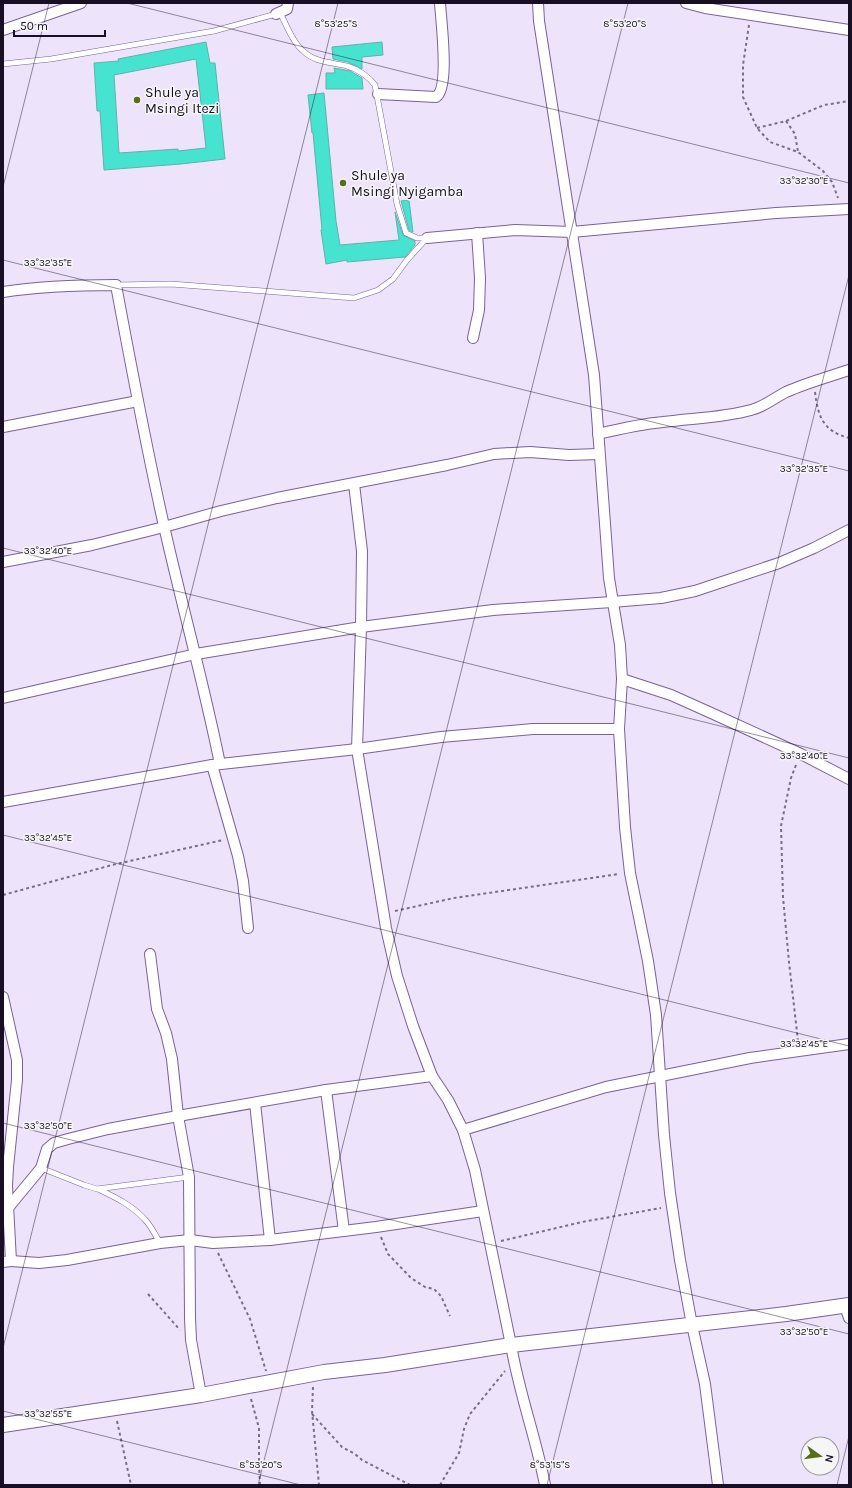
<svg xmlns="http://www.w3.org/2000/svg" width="852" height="1488" font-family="Karla,sans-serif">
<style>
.building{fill:#46e3d1;stroke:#5db3a7;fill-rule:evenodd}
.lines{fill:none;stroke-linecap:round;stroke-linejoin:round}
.lane-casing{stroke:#796297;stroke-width:6}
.street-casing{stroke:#796297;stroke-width:12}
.secondary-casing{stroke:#796297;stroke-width:16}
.path{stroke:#786f86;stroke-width:2;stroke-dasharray:3 3;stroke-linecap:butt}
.lane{stroke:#fff;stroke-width:5}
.street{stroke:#fff;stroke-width:10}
.secondary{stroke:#fff;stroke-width:14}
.ticks{fill:none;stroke:#180f24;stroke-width:1;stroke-opacity:0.45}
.poi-dot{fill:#576d1d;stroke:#f6f6f6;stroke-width:1.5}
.labels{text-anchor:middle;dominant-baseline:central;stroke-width:3;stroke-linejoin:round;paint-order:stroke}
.poi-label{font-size:14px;fill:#180f24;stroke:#f6f6f6;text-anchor:start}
.ticks-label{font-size:10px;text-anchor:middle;fill:#180f24;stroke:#f6f6f6;stroke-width:3;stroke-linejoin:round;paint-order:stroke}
</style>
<rect width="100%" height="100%" fill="#ede4fc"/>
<g class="building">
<path d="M206,42L210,63H215L225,159L181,164L104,170L100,111H97L94,63L119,61L118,59ZM196,59L206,148L178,151V149L119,153L114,75Z"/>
<path d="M382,42L383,55L362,57V69L348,62L333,59L332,47Z"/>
<path d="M334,68L350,71L362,78L363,89H326V73H335Z"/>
<path d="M324,93L336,221L340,245L399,240L395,212L403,235L415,241V245L405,257L347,262V260L326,264L321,230H322L313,133H312L308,95Z"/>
<path d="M409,200L413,232L409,230L401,201Z"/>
</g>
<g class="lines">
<defs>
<g id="lane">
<path d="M280,13C287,25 291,40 302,50C315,63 331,62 347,66C358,69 369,77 375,85L397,204L406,233L417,238H427"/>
<path d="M3,64L51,59L214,31L276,14"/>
<path d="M116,285L171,284L354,298L378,290L393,279L407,260L427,238"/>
<path d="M41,1168L84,1185L97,1189L189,1177"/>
<path d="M98,1189C115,1197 134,1206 147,1222C152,1228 156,1236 160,1243"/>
</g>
<g id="street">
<path d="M538,3L539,21L594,375L609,578L620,645L622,679L619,729L625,827L630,873L648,961L656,1015L664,1135L670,1193L680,1260L692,1325L705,1384L718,1485"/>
<path d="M686,3L705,8L849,30"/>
<path d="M276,14L287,9L288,3"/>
<path d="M3,30L81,3"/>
<path d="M378,94L436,97C450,88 441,21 440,3"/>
<path d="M427,238L515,230L572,232L776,213L849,209"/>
<path d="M3,292C41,286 78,285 116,285C131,366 146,446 164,526C182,606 204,684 220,764"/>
<path d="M473,338L479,310L480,278L477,233"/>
<path d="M3,427L138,401"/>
<path d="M598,434C619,429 641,424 663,422C693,418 722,418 751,410C764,407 774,398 786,392C806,383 828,377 849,370"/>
<path d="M354,484L362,551L361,627L357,749L386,928L397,976L413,1026L432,1076L448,1100L463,1130L475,1170L511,1345C519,1393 536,1438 545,1485"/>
<path d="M3,562L92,545L164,527L221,511L277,498L447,465L494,454L530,452L569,455L599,454"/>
<path d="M622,679L671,695L709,712L801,754L849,779"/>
<path d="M3,698L196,654L361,627L493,610L612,602L661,598L695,591L779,563L814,548L849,530"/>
<path d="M212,765L238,856L243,881L248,928"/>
<path d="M3,802L212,765L357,749L441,737L533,729H619"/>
<path d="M150,954L157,1009L166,1033L172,1059L178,1116L189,1177L190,1318L191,1340L201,1395"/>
<path d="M3,997L17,1060V1080L8,1167L7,1186L11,1261L3,1262"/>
<path d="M326,1090L344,1231"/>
<path d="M255,1103L270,1240"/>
<path d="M463,1130L606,1087L750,1058L849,1044"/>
<path d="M8,1208L41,1168L47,1149L54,1143L68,1139L108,1129L178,1116L326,1090L432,1076"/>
<path d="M11,1261L39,1263L67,1260L160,1243L190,1240L213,1243L270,1240L376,1227L483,1211"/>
<path d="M845,1306L849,1318"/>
</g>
<path id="secondary" d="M3,1425L201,1395L324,1372L385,1365L511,1345L786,1314L849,1305"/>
</defs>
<use href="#lane" class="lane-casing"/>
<use href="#street" class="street-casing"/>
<use href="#secondary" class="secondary-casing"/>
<g class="path">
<path d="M749,25L743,65V97L757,128L770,142L798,152L823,171L832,182L838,198"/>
<path d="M786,121L795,134L798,152"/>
<path d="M757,128L786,121L824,105L849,101"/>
<path d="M815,392C818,417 823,431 849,438"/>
<path d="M796,765L791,778L781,826L783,897L789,962L798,1041"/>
<path d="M3,895L112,865L223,840"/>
<path d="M395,911L454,898L619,874"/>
<path d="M381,1237L388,1254L411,1278L425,1287L434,1289L441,1296L450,1316"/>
<path d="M501,1241L582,1222L661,1208"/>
<path d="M218,1253L250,1319L266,1371"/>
<path d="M148,1294L180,1330"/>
<path d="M313,1387L312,1411L319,1485"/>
<path d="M251,1399L259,1428V1464L260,1485"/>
<path d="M312,1414L342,1447L355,1454L362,1460L410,1485"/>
<path d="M117,1421L131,1485"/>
<path d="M440,1485L459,1453L464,1429L470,1414L505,1371"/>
</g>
<use href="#lane" class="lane"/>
<use href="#street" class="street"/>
<use href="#secondary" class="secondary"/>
</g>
<path class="ticks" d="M127,3L849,183M3,187L49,3M3,260L849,471M3,548L849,758M3,835L849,1046M3,1123L849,1334M3,1348L338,3M3,1411L301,1485M258,1485L628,3M547,1485L849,275M837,1485L849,1436"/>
<g class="poi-dot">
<circle cx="137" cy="100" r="4"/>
<circle cx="343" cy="183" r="4"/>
</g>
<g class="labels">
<g class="poi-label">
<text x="145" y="92">Shule ya<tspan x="145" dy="16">Msingi Itezi</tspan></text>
<text x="351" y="175">Shule ya<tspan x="351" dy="16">Msingi Nyigamba</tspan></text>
</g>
</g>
<g class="ticks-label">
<text x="336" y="27">8°53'25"S</text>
<text x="625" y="27">8°53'20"S</text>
<text x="804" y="184">33°32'30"E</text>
<text x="48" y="266">33°32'35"E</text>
<text x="804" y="472">33°32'35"E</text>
<text x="48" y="554">33°32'40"E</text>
<text x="804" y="759">33°32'40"E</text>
<text x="48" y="841">33°32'45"E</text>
<text x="804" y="1047">33°32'45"E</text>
<text x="48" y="1129">33°32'50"E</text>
<text x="804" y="1335">33°32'50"E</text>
<text x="48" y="1417">33°32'55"E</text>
<text x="261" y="1468">8°53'20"S</text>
<text x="550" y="1468">8°53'15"S</text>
</g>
<rect width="852" height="1488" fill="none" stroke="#180f24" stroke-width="8"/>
<g transform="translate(820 1456) rotate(104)"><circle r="19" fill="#f6f6f6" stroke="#9d9aa2"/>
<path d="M0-3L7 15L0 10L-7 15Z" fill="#576d1d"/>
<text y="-6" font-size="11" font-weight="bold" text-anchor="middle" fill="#180f24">N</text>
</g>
<path d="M14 30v6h91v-6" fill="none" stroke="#180f24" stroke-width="2"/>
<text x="20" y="30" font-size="12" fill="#180f24" stroke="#f6f6f6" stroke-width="3" paint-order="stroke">50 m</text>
</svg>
